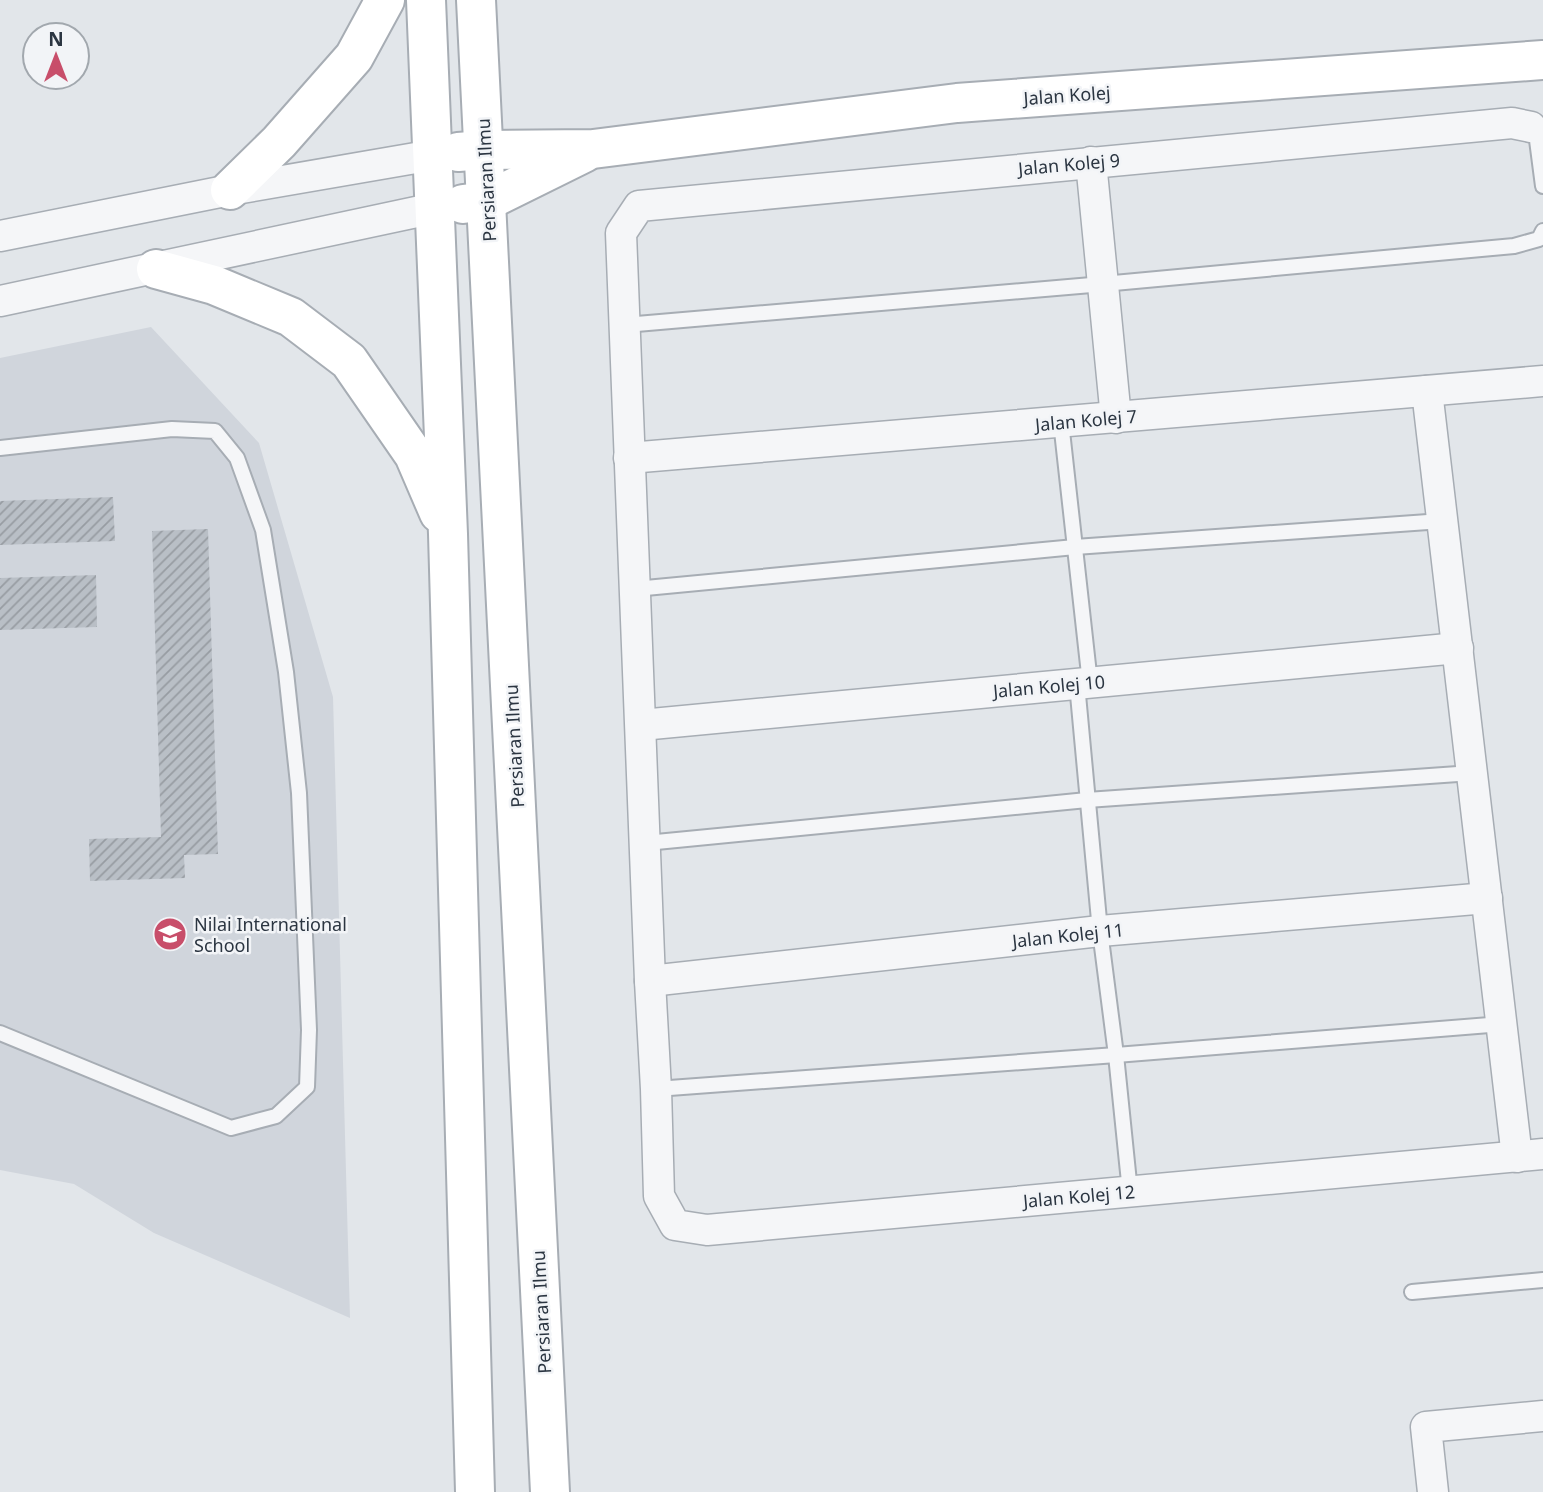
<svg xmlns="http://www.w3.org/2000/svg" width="1543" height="1492" font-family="'Noto Sans',sans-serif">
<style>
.built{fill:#d0d5dc}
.building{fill:url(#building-hatch)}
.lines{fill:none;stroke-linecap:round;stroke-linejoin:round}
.lane-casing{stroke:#a7adb4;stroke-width:18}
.street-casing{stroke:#a7adb4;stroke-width:33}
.secondary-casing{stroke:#a7adb4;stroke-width:42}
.lane{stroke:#f5f6f8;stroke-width:14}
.street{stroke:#f5f6f8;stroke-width:30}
.secondary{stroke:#fff;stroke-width:38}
.labels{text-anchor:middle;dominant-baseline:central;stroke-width:5;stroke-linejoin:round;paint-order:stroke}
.street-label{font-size:18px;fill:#2b3541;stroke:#f2f4f7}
.poi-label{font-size:18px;fill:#2b3541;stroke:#f2f4f7;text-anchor:start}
</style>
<defs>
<pattern id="building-hatch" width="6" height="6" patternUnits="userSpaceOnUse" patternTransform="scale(1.75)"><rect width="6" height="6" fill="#b9bfc6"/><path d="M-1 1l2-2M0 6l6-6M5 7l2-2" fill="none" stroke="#979ca2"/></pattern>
</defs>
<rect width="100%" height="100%" fill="#e2e6ea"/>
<path class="built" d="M151,327L259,443L333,697L350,1318L154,1233L74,1184L0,1170V358Z"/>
<g class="building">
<path d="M113,497L115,541L0,545V501Z"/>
<path d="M208,529L218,854L184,855L185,878L90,881L89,839L161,837L152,531Z"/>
<path d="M96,575L97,627L0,630V578Z"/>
</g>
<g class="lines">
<defs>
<g id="lane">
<path d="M1531,127L1537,140L1543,186"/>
<path d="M625,325L1103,284L1514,246L1539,239L1543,231"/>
<path d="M1061,422L1090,683"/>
<path d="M0,448L172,429L215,431L237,458L263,530L286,672L299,793L309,1030L307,1087L276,1116L231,1128L0,1033"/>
<path d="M635,589L1075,547L1442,521"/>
<path d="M1077,684L1100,931L1116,1055L1130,1192"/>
<path d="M646,843L1087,800L1472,773"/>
<path d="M656,1089L1116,1055L1502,1024"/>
<path d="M1412,1292L1543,1280"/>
</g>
<g id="street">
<path d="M1531,127L1512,123L639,206L621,233L650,981L656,1089L659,1196L675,1225L707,1230L1543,1154"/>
<path d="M1091,162L1116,418"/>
<path d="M0,236L230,190L433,155"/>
<path d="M0,301L435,208"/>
<path d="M1427,391L1517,1157"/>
<path d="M629,458L1543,381"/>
<path d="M641,725L1458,648"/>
<path d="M650,981L1100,931L1487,898"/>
<path d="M1433,1492L1426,1427L1543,1416"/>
</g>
<g id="secondary">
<path d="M426,0L448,534L475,1492"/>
<path d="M476,0L550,1492"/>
<path d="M458,152L484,150L593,149L957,103L1543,60"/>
<path d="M230,190L279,142L354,57L385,0"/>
<path d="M463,204L487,201L584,153"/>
<path d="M156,269L214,285L291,317L349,361L414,455L439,513"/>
</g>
</defs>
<use href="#lane" class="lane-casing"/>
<use href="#street" class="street-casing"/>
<use href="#secondary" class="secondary-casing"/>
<use href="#lane" class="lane"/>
<use href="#street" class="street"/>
<use href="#secondary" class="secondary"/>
</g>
<defs>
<symbol id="school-disc" viewBox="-11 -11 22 22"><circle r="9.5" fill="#c84e6a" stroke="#f2f4f7"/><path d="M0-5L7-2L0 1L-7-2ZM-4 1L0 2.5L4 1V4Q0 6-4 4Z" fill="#fff"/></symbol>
</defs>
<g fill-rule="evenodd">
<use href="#school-disc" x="151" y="915" width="38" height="38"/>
</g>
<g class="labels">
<g class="street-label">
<text transform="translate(1067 95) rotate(-4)">Jalan Kolej</text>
<text transform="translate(1069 164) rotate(-5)">Jalan Kolej 9</text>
<text transform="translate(486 180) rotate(-93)">Persiaran Ilmu</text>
<text transform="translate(1086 420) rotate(-5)">Jalan Kolej 7</text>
<text transform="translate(1049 686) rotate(-5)">Jalan Kolej 10</text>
<text transform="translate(514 746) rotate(-93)">Persiaran Ilmu</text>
<text transform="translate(1068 935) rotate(-6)">Jalan Kolej 11</text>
<text transform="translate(1079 1196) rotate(-5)">Jalan Kolej 12</text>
<text transform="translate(541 1312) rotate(-93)">Persiaran Ilmu</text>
</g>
<g class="poi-label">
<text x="194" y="924">Nilai International<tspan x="194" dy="21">School</tspan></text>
</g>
</g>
<g transform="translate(56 56)"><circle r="33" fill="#f2f4f7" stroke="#a2a8ae" stroke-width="2"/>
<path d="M0-5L12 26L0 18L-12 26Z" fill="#c84e6a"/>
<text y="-10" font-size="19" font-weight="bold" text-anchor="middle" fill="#2b3541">N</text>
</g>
</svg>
